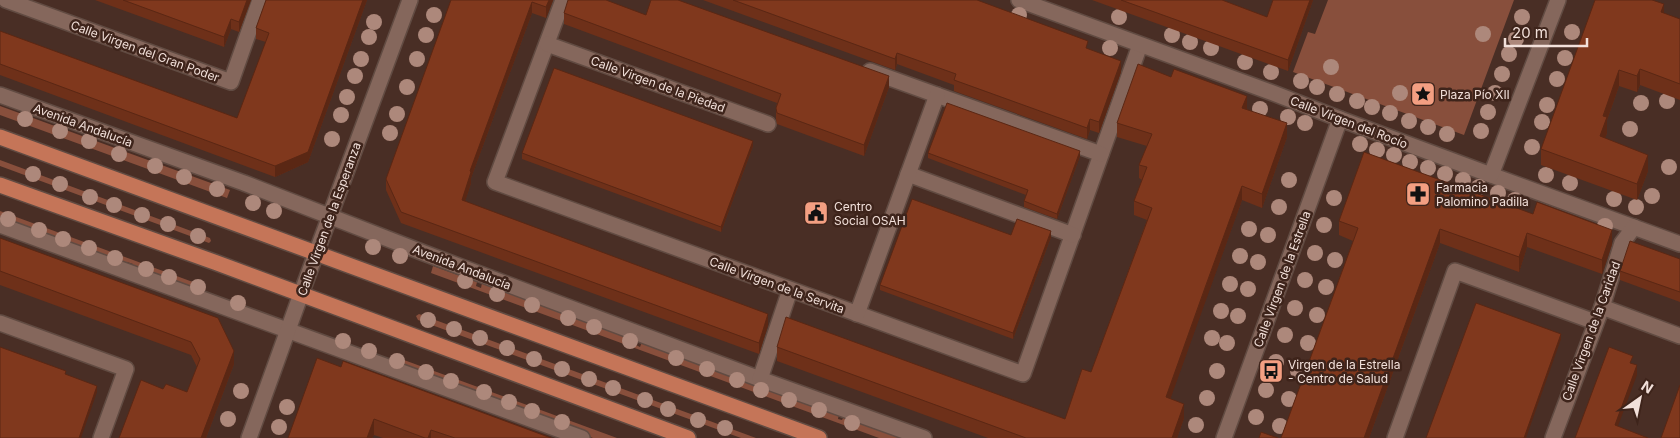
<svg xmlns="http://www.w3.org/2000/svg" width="1680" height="438" font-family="Inter,sans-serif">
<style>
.green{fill:#884f3c}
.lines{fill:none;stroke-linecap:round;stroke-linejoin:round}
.street-casing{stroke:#614b42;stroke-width:18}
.secondary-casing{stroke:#614b42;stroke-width:18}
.primary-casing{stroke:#614b42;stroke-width:18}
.street{stroke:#85675c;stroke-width:15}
.secondary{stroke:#85675c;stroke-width:15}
.primary{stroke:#c57558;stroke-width:15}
.tree{fill:#ad887b}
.wall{fill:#6e3019}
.shaded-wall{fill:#5a2714}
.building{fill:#80381d;stroke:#5a2714}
.labels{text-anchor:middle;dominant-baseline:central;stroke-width:5;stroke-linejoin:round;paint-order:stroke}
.street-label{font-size:12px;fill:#f2e0da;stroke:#3e241b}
.poi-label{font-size:12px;fill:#f2e0da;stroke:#3e241b;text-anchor:start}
</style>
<rect width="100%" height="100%" fill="#492e25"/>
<g class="green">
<path d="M1328,0H1514L1464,135L1293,72L1308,32L1315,34Z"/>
<path d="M0,106L230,190L227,198L0,115Z"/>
<path d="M0,160L210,238L211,241L209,243L0,166Z"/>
<path d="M0,211L201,285L199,293L132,268L133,264L127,262L126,266L0,220Z"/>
<path d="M433,266L477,282L476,286L481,288L482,283L638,340L636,345L640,347L642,342L839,414L838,419L842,420L844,416L903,438H879L431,273Z"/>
<path d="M419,314L756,438H741L418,320L416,316Z"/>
<path d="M393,356L617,438H593L391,363Z"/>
</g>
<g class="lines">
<defs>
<g id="street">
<path d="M6,0L231,82L260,0"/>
<path d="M563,0L495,182L1023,374L1140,45"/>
<path d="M1019,0L1273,93L1340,119"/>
<path d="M547,44L768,124"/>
<path d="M870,71L1101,154"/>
<path d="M0,95L244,183L424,253L760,379L924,438"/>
<path d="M908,174L1073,235"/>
<path d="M1491,175L1680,244"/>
<path d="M0,225L582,438"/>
<path d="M1602,307L1680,336"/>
<path d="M857,314L937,95"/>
<path d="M0,323L126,369L101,438"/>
<path d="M760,379L790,290"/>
<path d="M249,438L301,294"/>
<path d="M1395,438L1455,271L1595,322"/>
<path d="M1553,438L1602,307L1622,243L1634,227"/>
</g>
<g id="secondary">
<path d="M301,294L410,0"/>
<path d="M1224,438L1340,119L1491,175L1558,0"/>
</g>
<g id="primary">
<path d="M0,137L819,438"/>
<path d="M0,185L217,263L688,438"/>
</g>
</defs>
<use href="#street" class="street-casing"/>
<use href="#secondary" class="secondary-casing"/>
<use href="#primary" class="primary-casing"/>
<use href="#street" class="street"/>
<use href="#secondary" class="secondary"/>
<use href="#primary" class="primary"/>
</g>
<g class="tree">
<circle cx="434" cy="15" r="8"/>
<circle cx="1019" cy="15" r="8"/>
<circle cx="1119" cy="17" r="8"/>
<circle cx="1522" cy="17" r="8"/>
<circle cx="374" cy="22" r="8"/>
<circle cx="1572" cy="32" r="8"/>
<circle cx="1483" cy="34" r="8"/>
<circle cx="426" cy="35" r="8"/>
<circle cx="1172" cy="35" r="8"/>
<circle cx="369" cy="37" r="8"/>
<circle cx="1516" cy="39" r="8"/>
<circle cx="1190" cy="42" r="8"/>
<circle cx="1110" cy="48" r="8"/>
<circle cx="1211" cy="48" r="8"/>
<circle cx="1509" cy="54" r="8"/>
<circle cx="1565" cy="58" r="8"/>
<circle cx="361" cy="59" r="8"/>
<circle cx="417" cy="59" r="8"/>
<circle cx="1245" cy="62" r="8"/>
<circle cx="1331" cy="67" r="8"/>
<circle cx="1271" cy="72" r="8"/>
<circle cx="1502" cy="74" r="8"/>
<circle cx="355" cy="76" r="8"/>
<circle cx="1557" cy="79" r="8"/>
<circle cx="1301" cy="81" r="8"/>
<circle cx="407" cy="87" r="8"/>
<circle cx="1317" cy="87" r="8"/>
<circle cx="1400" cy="93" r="8"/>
<circle cx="1495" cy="93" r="8"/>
<circle cx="1337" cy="94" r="8"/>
<circle cx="347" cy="97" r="8"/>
<circle cx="1357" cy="101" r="8"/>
<circle cx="1667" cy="101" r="8"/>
<circle cx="1641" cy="103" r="8"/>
<circle cx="1547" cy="105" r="8"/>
<circle cx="1372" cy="107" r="8"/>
<circle cx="1260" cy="109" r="8"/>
<circle cx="1488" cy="112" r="8"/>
<circle cx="1390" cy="113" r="8"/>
<circle cx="397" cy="114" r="8"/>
<circle cx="341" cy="115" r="8"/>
<circle cx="1288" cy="117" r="8"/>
<circle cx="25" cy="119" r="8"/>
<circle cx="1409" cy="121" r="8"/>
<circle cx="1542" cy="122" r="8"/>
<circle cx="1305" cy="123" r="8"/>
<circle cx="1428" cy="127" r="8"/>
<circle cx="1630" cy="129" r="8"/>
<circle cx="60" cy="131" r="8"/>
<circle cx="1481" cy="131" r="8"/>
<circle cx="390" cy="133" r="8"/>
<circle cx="1447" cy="134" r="8"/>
<circle cx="332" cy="139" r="8"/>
<circle cx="89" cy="141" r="8"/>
<circle cx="1360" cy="144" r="8"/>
<circle cx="1532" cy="147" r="8"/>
<circle cx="1377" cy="150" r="8"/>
<circle cx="119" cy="154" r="8"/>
<circle cx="1394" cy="155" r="8"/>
<circle cx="1410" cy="162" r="8"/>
<circle cx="155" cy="166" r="8"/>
<circle cx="1669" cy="167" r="8"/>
<circle cx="1428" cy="168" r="8"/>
<circle cx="33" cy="174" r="8"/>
<circle cx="1445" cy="174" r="8"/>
<circle cx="1546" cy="175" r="8"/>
<circle cx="184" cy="177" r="8"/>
<circle cx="1289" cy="180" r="8"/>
<circle cx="1463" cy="180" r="8"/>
<circle cx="1570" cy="183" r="8"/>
<circle cx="60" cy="184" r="8"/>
<circle cx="1479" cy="187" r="8"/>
<circle cx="217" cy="189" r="8"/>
<circle cx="1498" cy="193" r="8"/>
<circle cx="1652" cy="196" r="8"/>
<circle cx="90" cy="197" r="8"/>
<circle cx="1334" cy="198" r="8"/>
<circle cx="1614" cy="199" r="8"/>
<circle cx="1515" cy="200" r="8"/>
<circle cx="253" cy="203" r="8"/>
<circle cx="114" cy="205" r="8"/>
<circle cx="1279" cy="207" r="8"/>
<circle cx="1636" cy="207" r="8"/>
<circle cx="274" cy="211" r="8"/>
<circle cx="142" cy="215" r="8"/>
<circle cx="8" cy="219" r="8"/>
<circle cx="168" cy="224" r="8"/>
<circle cx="1324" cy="225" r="8"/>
<circle cx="1605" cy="226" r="8"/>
<circle cx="1249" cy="229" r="8"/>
<circle cx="39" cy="230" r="8"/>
<circle cx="1268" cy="235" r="8"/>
<circle cx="198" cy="236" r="8"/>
<circle cx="63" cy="239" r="8"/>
<circle cx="373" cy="247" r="8"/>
<circle cx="89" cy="248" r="8"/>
<circle cx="1315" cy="253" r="8"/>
<circle cx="400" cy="256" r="8"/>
<circle cx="1240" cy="256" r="8"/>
<circle cx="115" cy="258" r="8"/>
<circle cx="1335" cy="260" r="8"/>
<circle cx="1258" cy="262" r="8"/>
<circle cx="146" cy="269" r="8"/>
<circle cx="169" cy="277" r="8"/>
<circle cx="1305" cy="280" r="8"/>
<circle cx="465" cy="281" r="8"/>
<circle cx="1230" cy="284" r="8"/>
<circle cx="198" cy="287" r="8"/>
<circle cx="1326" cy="287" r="8"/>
<circle cx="1248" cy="289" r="8"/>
<circle cx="497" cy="294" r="8"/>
<circle cx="238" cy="303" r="8"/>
<circle cx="532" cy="305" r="8"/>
<circle cx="1295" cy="308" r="8"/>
<circle cx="1221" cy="311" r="8"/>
<circle cx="1317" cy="315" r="8"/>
<circle cx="1238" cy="316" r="8"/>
<circle cx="568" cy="318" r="8"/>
<circle cx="428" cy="320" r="8"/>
<circle cx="594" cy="327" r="8"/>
<circle cx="454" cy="329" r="8"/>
<circle cx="1285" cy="335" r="8"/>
<circle cx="480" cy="338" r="8"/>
<circle cx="1212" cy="338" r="8"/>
<circle cx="343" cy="341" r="8"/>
<circle cx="630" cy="341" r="8"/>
<circle cx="1227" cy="343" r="8"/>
<circle cx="1308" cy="343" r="8"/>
<circle cx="507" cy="348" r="8"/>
<circle cx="369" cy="351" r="8"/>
<circle cx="676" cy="358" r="8"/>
<circle cx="534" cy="359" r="8"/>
<circle cx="397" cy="361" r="8"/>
<circle cx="1276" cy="362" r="8"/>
<circle cx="562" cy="369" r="8"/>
<circle cx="707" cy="369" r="8"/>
<circle cx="1217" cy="371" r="8"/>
<circle cx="1298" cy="371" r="8"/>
<circle cx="426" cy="372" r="8"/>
<circle cx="589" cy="379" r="8"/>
<circle cx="737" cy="380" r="8"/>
<circle cx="451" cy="381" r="8"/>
<circle cx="613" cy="388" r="8"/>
<circle cx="761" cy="390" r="8"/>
<circle cx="1266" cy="390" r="8"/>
<circle cx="241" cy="391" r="8"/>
<circle cx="484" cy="392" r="8"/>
<circle cx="1207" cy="398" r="8"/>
<circle cx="1289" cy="399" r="8"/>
<circle cx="645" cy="400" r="8"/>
<circle cx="789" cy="400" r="8"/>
<circle cx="509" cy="402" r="8"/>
<circle cx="287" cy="407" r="8"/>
<circle cx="668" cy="409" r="8"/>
<circle cx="819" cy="410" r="8"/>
<circle cx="532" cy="411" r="8"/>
<circle cx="1256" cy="417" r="8"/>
<circle cx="228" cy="419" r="8"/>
<circle cx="698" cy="420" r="8"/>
<circle cx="562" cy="422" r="8"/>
<circle cx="852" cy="423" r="8"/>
<circle cx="1196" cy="425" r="8"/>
<circle cx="1280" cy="426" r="8"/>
<circle cx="279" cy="427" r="8"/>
<circle cx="725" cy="428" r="8"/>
</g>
<g class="wall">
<path d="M95,0H251L239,32L231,29L224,47Z"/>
<path d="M266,0H367L308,162L275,177L0,75V31L237,118L266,42L256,39V28Z"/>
<path d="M451,0H553L546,18L532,13L471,178V183L465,201L768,325L759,354L401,223L386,190V179Z"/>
<path d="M703,0H977L1088,49L1121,72L1099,133L1090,130L1087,139L954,91V85L897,64L895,70Z"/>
<path d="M1092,0H1222L1267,17L1313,0L1288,71Z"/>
<path d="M564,13L646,15L889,87L864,156L777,124L776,119V108L777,103L564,24Z"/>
<path d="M1664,13L1680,19V100L1640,85L1637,92L1619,86L1607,120V133L1605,138L1648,171L1637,200L1541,165V149Z"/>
<path d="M1247,110L1287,137L1262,208L1242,200L1206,299L1170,399L1184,418L1177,438H988L777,361V347L1065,419L1091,372L1147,220L1134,215V201L1142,180L1139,178V165L1147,146L1117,137V123Z"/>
<path d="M753,146L721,232L522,159V153Z"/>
<path d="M1364,152L1612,244L1602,274L1527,247L1519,272L1440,243L1369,438H1281L1353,241L1339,235V221Z"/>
<path d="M928,153L1080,156L1057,219L1024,207V201L1026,195L928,158Z"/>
<path d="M1011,235L1051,237L1013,339L880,290V285Z"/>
<path d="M0,238L234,364L206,438H119L163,389L187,392L197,367L191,355L0,285Z"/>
<path d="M1680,259V302L1620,280V271Z"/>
<path d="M341,367L551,438H383L374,435L372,438H288Z"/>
</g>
<g class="shaded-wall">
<path d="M247,0H251L239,32V22Z"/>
<path d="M363,0H367L308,162L275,177V166Z"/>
<path d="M549,0H553L546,18V7Z"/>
<path d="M1310,0H1313L1288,71V60Z"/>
<path d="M532,2V13L471,178V183L462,211V200L470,171Z"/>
<path d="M1664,4V20L1661,12Z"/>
<path d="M231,19V29L224,47V37Z"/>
<path d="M897,53V64L895,70V59Z"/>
<path d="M1121,61V72L1099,133V122Z"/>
<path d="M1640,69V85L1637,92V76Z"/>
<path d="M1619,70V86L1607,120V133L1600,152V136L1603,116Z"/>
<path d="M889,76V87L864,156V145Z"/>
<path d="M1247,96V110L1242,108Z"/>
<path d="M1090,119V130L1087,139V128Z"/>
<path d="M1287,123V137L1262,208V194Z"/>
<path d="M753,141V146L721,232V227Z"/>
<path d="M1080,151V156L1057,219V214Z"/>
<path d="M1648,155V171L1637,200V184Z"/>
<path d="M1242,186V200L1166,411V397Z"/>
<path d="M1440,229V243L1369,438H1364Z"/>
<path d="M1612,230V244L1602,274V260Z"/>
<path d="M1051,231V237L1013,339V333Z"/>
<path d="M1527,233V247L1519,272V257Z"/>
<path d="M768,314V325L759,354V343Z"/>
<path d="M1561,334V339L1526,438H1524Z"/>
<path d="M234,351V364L206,438H201Z"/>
<path d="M1637,365V375L1615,434V425Z"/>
<path d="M97,386V392L81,438H79Z"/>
<path d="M1184,404V418L1177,438H1172Z"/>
<path d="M374,419V435L372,438H367Z"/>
<path d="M431,430V438H428Z"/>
</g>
<g class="building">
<path d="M123,0H247L239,22L231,19L224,37Z"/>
<path d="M266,0H363L308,152L275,166L0,64V31L237,118L269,33L256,28Z"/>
<path d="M451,0H549L546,7L532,2L470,171L471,172L462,200L768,314L759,343L401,212L386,179Z"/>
<path d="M568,0H606L646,15L651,0H678L889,76L864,145L777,113L776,108L781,94L564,13Z"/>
<path d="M733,0H977L1088,41L1086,48L1121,61L1099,122L1090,119L1087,128L954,80L956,74L897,53L895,59Z"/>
<path d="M1121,0H1222L1267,17L1273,0H1310L1288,60Z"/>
<path d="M1595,0H1652L1664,4L1661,12L1680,19V84L1640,69L1637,76L1619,70L1603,116L1607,117L1600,136L1648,155L1637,184L1541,149Z"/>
<path d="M1138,64L1171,77L1174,69L1247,96L1242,108L1287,123L1262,194L1242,186L1206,285L1166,397L1184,404L1172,438H1026L777,347L786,317L1065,419L1082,369L1091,372L1152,208L1134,201L1147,167L1139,165L1152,134L1117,123Z"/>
<path d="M554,68L753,141L721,227L522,153Z"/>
<path d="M947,103L1080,151L1057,214L1024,201L1028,190L928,153Z"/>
<path d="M1364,152L1533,214L1537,202L1612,230L1602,260L1527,233L1519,257L1440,229L1364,438H1281L1358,228L1339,221Z"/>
<path d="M912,199L1011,235L1017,219L1051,231L1013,333L880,285Z"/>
<path d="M0,238L218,318L234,351L201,438H119L141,380L163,389L166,384L187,392L200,359L191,342L0,271Z"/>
<path d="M1630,241L1680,259V292L1620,271Z"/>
<path d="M1476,303L1561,334L1524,438H1426Z"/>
<path d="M0,347L66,371L65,374L97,386L79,438H0Z"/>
<path d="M1609,347L1633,356L1630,363L1637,365L1615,425L1648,438H1575Z"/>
<path d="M317,358L341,367L343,361L551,438H455L431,430L428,438H425L374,419L367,438H288Z"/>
<path d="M1680,385V438H1661Z"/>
<path d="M1261,432L1278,438H1259Z"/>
</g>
<defs>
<symbol id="sight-square" viewBox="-11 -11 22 22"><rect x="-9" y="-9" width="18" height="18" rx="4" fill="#f39f82" stroke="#3e241b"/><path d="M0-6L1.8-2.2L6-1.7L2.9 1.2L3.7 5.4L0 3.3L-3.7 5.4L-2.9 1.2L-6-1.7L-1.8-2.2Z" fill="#111"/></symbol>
<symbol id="pharmacy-square" viewBox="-11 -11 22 22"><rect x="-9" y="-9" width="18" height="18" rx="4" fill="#f39f82" stroke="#3e241b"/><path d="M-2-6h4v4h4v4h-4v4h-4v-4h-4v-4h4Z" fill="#111"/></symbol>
<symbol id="civic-square" viewBox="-11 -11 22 22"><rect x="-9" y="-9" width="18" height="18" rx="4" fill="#f39f82" stroke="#3e241b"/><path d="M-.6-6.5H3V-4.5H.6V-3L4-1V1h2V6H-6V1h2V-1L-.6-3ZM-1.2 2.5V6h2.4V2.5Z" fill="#111"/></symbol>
<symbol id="bus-square" viewBox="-11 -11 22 22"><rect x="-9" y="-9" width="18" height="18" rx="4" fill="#f39f82" stroke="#3e241b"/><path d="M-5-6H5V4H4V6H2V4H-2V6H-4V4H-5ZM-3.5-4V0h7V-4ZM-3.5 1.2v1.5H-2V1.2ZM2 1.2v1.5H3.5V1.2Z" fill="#111"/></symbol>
</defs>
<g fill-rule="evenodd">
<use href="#sight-square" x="1409" y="80" width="28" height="28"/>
<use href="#pharmacy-square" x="1404" y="180" width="28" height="28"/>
<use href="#civic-square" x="802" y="199" width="28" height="28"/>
<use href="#bus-square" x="1257" y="357" width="28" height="28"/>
</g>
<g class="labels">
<g class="street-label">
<text transform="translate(145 51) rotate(20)">Calle Virgen del Gran Poder</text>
<text transform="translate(658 84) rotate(20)">Calle Virgen de la Piedad</text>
<text transform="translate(1349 122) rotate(21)">Calle Virgen del Rocío</text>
<text transform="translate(83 125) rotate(20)">Avenida Andalucía</text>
<text transform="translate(329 219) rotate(-70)">Calle Virgen de la Esperanza</text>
<text transform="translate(462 267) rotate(21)">Avenida Andalucía</text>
<text transform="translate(1282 279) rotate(-70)">Calle Virgen de la Estrella</text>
<text transform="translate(777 285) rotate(20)">Calle Virgen de la Servita</text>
<text transform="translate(1591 331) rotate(-70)">Calle Virgen de la Caridad</text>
</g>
<g class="poi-label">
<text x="1440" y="94">Plaza Pío XII</text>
<text x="1436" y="187">Farmacia<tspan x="1436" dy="14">Palomino Padilla</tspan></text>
<text x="834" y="206">Centro<tspan x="834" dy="14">Social OSAH</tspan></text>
<text x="1288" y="364">Virgen de la Estrella<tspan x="1288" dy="14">- Centro de Salud</tspan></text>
</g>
</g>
<g transform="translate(1640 398) rotate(33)" stroke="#3e241b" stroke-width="4" paint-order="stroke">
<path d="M0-4L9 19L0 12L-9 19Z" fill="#f2e0da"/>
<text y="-8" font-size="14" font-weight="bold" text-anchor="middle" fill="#f2e0da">N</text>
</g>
<path d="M1505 38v8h82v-8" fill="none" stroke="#f2e0da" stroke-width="2.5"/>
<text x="1512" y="38" font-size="15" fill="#f2e0da" stroke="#3e241b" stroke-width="4" paint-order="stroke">20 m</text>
</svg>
